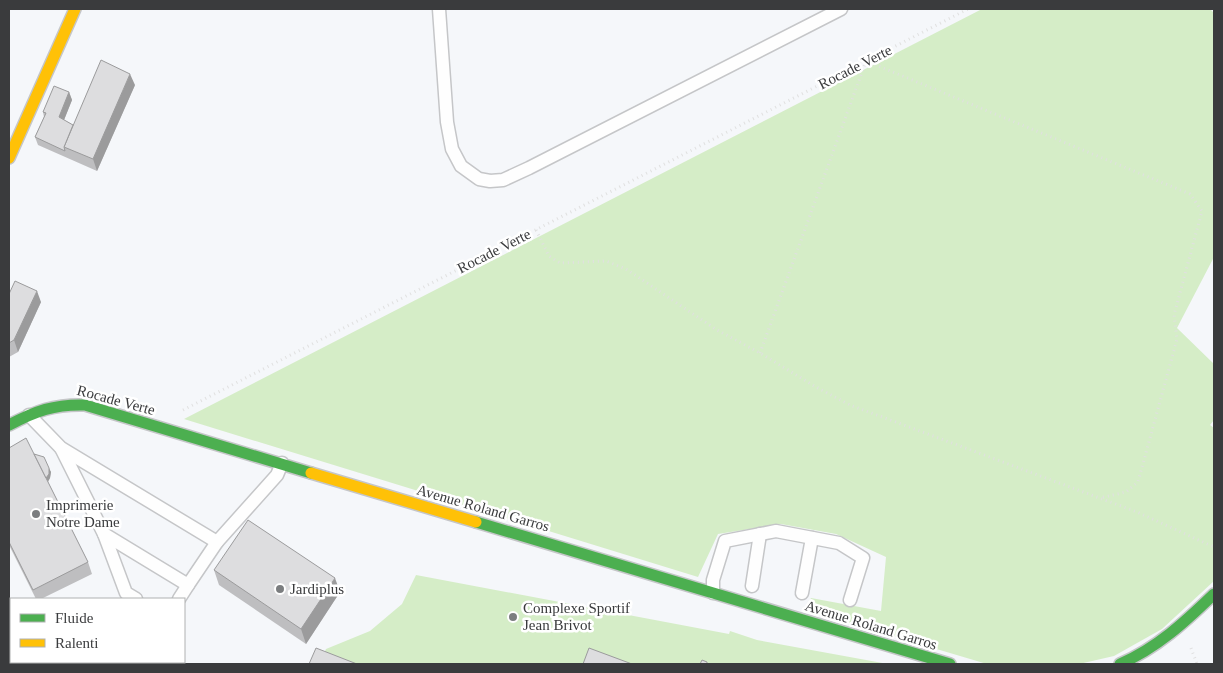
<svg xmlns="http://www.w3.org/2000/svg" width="1223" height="673" font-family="Georgia,serif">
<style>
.green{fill:#d5edc7}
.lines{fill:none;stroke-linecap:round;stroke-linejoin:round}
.lane-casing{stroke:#c5c6c8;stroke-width:15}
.fast-casing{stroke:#c5c6c8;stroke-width:14}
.slow-casing{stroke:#c5c6c8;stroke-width:14}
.path{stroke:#e0e0e0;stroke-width:3;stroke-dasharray:1 4;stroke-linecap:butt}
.lane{stroke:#fefefe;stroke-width:12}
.fast{stroke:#4caf50;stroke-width:11}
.slow{stroke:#ffc107;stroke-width:11}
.wall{fill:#bebec0}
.shaded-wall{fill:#9b9b9c}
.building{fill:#dddddf;stroke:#9b9b9c}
.poi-dot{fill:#7b7d7f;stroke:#fff;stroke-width:2}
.labels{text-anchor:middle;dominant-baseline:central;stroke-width:5;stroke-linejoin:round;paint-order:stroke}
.street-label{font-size:15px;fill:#3a3b3d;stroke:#fff}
.poi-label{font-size:15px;fill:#3a3b3d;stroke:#fff;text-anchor:start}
</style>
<rect width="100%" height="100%" fill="#f5f7fa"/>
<g class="green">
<path d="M982,9H1210L1214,13V257L1177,328L1214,364V420L1210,425L1214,428V581L1162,629L1114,656L1079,664H987L805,610L811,598L881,611L886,557L836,534L781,524L718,534L698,577L184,419Z"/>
<path d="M416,575L729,634L730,631L757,640L888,664H319L326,649L370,631L402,604Z"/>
</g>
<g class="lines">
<defs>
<g id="lane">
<path d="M439,9L447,122L452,149L461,166L479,179L490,181L503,180L529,168L841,9"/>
<path d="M29,415L61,448L217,542L277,475L282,463"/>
<path d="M61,448L104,534L188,585L217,542"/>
<path d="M104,534L126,593L136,599"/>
<path d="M752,586L760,534"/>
<path d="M713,593V580L725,541L776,531L839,543L863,558L850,600"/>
<path d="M802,593L812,538"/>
<path d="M179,599L188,585"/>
</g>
<g id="fast">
<path d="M9,425C36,411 54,404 85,405L311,473"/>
<path d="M476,522L950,664"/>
<path d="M1120,664C1157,648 1185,622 1214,594"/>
</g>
<g id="slow">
<path d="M9,158L75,9"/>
<path d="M311,473L476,522"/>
</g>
</defs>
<use href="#lane" class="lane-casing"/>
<use href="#fast" class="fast-casing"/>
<use href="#slow" class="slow-casing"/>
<g class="path">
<path d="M536,230L549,256L560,263L606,261L626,269L717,330L760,353L816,387L850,405L1137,512L1214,547"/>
<path d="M760,353L866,61L1190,194L1202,211L1174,315L1177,339L1138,482L1126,492L1100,498"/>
<path d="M183,410L968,9"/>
<path d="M1191,648L1197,664"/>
</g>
<use href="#lane" class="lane"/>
<use href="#fast" class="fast"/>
<use href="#slow" class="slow"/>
</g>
<g class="wall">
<path d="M135,85L97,171L38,145L35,137L44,117L43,112L69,92L72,100L64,120L73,125Z"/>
<path d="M9,294L41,302L18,352L9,357Z"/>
<path d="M9,448L34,454L51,472L50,478L48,482L88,562L92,574L41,599H36L9,545Z"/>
<path d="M214,570L340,592L306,644L219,585Z"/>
<path d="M59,662H88L89,664H61Z"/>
</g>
<g class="shaded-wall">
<path d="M130,74L135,85L97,171L93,159Z"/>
<path d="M69,92L72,100L62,125L59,117Z"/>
<path d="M37,291L41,302L18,352L14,340Z"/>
<path d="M49,468L51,472L50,478L47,483L46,479Z"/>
<path d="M335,578L340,592L306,644L301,629Z"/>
</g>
<g class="building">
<path d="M101,60L130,74L93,159L64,147Z"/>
<path d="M54,86L69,92L59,117L73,125L64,147L65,151L35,137L46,113L43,112Z"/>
<path d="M15,281L37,291L14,340L9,343V294Z"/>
<path d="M26,438L88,562L33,590L9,542V448Z"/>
<path d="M34,454L44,457L49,468V474L46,478Z"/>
<path d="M248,520L335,578L301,629L214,570Z"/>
<path d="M316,648L357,664H309Z"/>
<path d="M589,648L632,664H583Z"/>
<path d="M702,660L707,662V664H700Z"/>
<path d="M61,662H68L64,664H62Z"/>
<path d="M73,662H86L82,664H74Z"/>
</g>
<g class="poi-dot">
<circle cx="36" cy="514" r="5"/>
<circle cx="280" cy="589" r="5"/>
<circle cx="513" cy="617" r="5"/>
</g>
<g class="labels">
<g class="street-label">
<text transform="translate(855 67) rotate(-27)">Rocade Verte</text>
<text transform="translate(494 251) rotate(-27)">Rocade Verte</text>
<text transform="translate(116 400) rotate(15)">Rocade Verte</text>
<text transform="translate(483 508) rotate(16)">Avenue Roland Garros</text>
<text transform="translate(871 625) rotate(17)">Avenue Roland Garros</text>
</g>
<g class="poi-label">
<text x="46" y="505">Imprimerie<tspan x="46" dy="17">Notre Dame</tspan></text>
<text x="290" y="589">Jardiplus</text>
<text x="523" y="608">Complexe Sportif<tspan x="523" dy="17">Jean Brivot</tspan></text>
</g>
</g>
<rect width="1223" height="673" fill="none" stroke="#3a3b3d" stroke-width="20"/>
<rect x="10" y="598" width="175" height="65" fill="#ffffff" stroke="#b0b1b1"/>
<rect x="20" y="614" width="25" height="8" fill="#4caf50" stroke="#b0b1b1"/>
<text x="55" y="623" font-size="15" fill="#3a3b3d">Fluide</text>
<rect x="20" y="639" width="25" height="8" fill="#ffc107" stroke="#b0b1b1"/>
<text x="55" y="648" font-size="15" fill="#3a3b3d">Ralenti</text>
</svg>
